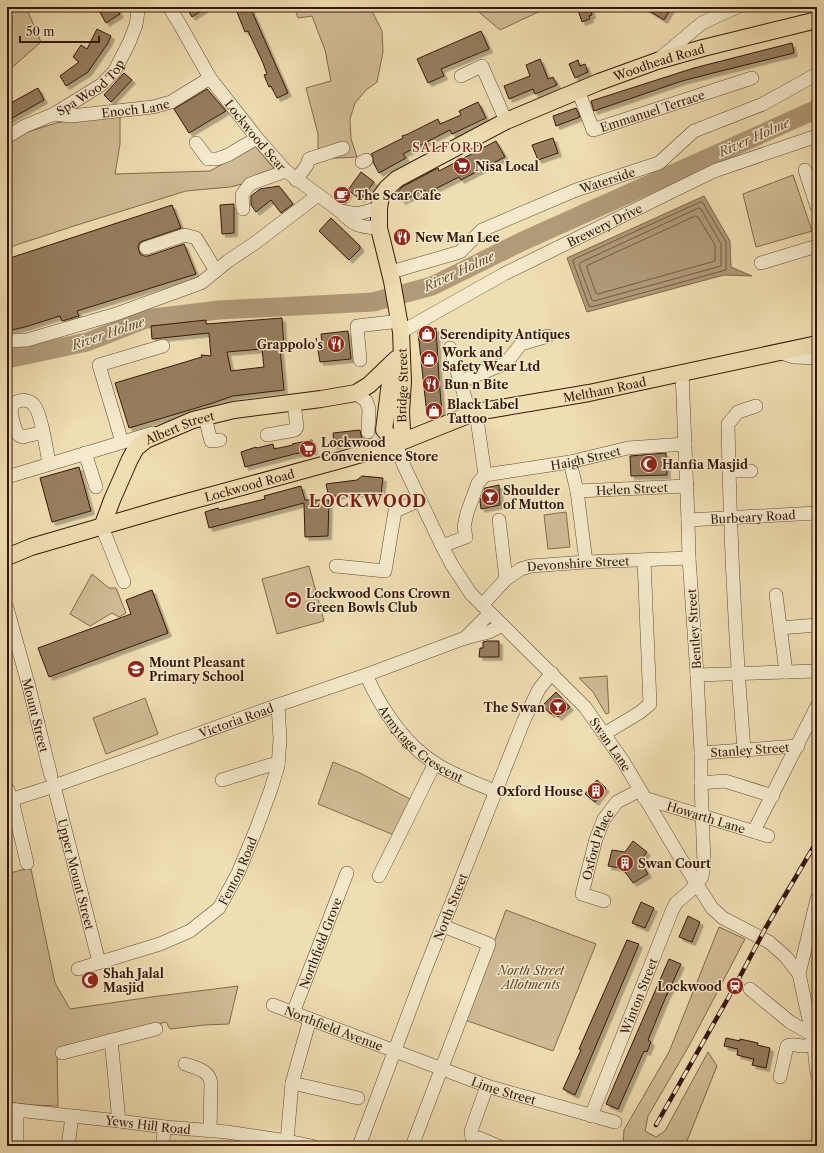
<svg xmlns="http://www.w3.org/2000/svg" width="824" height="1153" font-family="'Libre Caslon Text',serif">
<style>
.green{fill:#d0bc95;stroke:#836a4e}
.water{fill:#b09a78;stroke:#7f664a}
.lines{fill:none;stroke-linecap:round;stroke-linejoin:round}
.shore{stroke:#73583f;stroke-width:1}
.river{stroke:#b09a78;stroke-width:19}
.building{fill:#967e5f;stroke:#361706;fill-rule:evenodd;filter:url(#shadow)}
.minor-casing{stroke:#644931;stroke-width:14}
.major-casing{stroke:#361706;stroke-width:18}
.minor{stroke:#f5eacd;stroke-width:13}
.major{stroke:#efdeb2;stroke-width:16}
.rail-casing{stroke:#361706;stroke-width:4.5}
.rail{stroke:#f5eacd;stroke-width:3;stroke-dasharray:9;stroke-linecap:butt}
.labels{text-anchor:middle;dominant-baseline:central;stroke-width:3;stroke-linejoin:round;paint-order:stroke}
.street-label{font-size:12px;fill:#361706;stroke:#f5eacd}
.poi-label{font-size:12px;font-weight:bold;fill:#361706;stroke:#f5eacd;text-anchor:start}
.park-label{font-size:12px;font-style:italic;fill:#644931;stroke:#f5eacd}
.water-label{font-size:13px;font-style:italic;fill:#674b34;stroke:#f5eacd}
.neighbourhood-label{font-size:13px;letter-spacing:1px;fill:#7a1f14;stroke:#f5eacd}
.district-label{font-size:16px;font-weight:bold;letter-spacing:1px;fill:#7a1f14;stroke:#f5eacd}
</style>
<defs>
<filter id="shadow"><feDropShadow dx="3.5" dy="3.5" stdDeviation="0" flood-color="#0004"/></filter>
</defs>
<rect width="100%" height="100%" fill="#efdeb2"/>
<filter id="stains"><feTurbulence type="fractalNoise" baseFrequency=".005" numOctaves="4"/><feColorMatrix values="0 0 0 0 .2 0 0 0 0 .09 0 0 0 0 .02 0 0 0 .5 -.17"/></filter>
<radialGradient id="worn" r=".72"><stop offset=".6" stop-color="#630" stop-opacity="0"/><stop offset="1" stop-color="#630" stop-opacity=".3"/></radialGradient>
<g class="green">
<path d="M7,7H26L41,42L7,72Z"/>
<path d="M294,7H370L382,31L383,52L377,82L366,90L355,103L350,119L351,139L357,157L318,159V134L306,88L331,81L325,50L312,16L298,18Z"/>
<path d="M473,7H549L500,30Z"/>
<path d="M120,112V144L115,174L210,171L255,146L277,172L255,181L230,187L186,191L77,225L7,248V143L25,133L56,123Z"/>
<path d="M793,175L812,231L756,247L743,194Z"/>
<path d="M566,512L570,547L548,549L544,515Z"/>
<path d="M309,566L324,621L277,634L262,579Z"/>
<path d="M92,574L109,588H116L126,613L119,617L112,613L90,626L70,614Z"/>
<path d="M607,676L609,713L606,714L593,692L579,678Z"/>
<path d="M145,698L158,734L106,754L93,718Z"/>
<path d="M333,762L360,773L412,800L394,835L318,804Z"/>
<path d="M31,869L55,983L70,1009L151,997L238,986L229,1024L204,1025L170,1029L166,1022L57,1050L58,1106L31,1105L7,1102V874L21,870Z"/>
<path d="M506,910L596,944L553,1051L465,1020Z"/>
<path d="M719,927L745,939L690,1044L648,1116L645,1131L656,1137L665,1131L708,1052L717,1066L685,1146H623L624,1130L669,1052Z"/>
</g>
<path class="water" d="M704,196L730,241L731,267L752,276L724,275L587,312L567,258Z"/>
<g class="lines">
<g class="shore">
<path d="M701,202L703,203L726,242V270L591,307L589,306L573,262V260Z"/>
<path d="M699,208L701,209L721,244V266L594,301L592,300L579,265L580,263Z"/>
<path d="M696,216L698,217L715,245V261L612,290L598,294L596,293L587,268V266Z"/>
</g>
<path class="river" d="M7,359L87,342L146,319L219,310L373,302L432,286L523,241L817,109"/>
</g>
<g class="building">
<path d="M97,7H116L120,14L106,23Z"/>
<path d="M186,7H207L192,17Z"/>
<path d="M235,7H250L288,93L277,98L271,86L269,87L264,75L267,74L263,63L248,31L245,32Z"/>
<path d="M577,7H590L592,15L589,16L590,19L582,22Z"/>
<path d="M643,7H672L664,20Z"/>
<path d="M97,29L111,36L108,43L88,72L66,86L60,76L79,62L73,57L81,45L87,49Z"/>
<path d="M481,31L489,49L441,69L444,76L428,83L417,59Z"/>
<path d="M792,43L794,53L721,71L682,81L594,111L591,101L694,68Z"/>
<path d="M540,59L548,79L553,77L557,85L535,94L533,89L509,99L504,86L530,76L526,65Z"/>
<path d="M578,60L580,66L585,64L588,72L575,78L569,64Z"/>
<path d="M124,73L132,80L111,102L104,95Z"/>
<path d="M38,88L44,100L7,121V105Z"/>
<path d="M207,89L226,111L189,133L174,109Z"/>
<path d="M478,102L486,118L452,134L450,130L403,154L406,158L379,173L373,162V157L371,154L403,138L402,136L408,134L438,119L440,124L461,115L459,111Z"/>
<path d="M576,108L580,117L556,126L553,116Z"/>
<path d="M553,138L558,153L538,160L532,145Z"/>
<path d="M496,141L505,157L461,180L459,177L427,193L424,190L402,201L398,192L402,187L438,168L439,171Z"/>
<path d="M361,172L374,182L361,199L348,190Z"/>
<path d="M279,186L293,204L281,213L271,200L256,212L251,205V196L260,189Z"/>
<path d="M342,188L349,193L342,202L335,197Z"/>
<path d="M234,204V233L222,234L220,205Z"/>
<path d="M172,205L181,228L143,241L140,242L138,246L139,251L140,254L144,256H148L184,244L196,274L77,311L79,316L62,321L60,316L25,327L7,331V259Z"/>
<path d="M331,218L360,246V249L349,260L319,231Z"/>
<path d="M282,318L284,348H280L284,390L233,396L213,403L129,428L115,383L202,357L201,355L211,356L209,333L152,339L151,326L206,320V324ZM262,349L264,367L231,371L227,352Z"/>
<path d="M436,328L439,379L442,413L427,415L418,332Z"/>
<path d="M348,331L351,359L320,362L318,350H323L321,334Z"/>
<path d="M360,430L362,440L334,446L333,433Z"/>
<path d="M312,440L314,451L294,454L245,467L241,452L256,447L257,448L273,444L274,449L293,445L292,444Z"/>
<path d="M666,453L667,475L631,476L630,456Z"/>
<path d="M79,467L91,511L52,522L40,478Z"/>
<path d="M362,476L383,478L381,495L354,493L329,497L326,484L357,480Z"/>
<path d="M499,485L500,505L481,509L480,501L485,488Z"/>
<path d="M301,486L305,500H329L328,536L305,537L304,503L209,528L205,512L218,508L219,510L265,499L264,496Z"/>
<path d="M152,590L168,633L49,677L38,648L131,614L126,600Z"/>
<path d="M487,641H499V657H479L480,648H483V642Z"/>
<path d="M556,692L570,707L558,717L554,712L551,714L542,706Z"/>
<path d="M597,780L606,788L595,802L585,794Z"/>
<path d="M633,841L647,852L640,861L648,874L633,883L626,873L620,868L608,866L612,850L625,852Z"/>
<path d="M641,902L654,908L645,928L632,923Z"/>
<path d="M688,916L700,922L692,942L679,937Z"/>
<path d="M627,940L639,944L575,1095L563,1089L581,1050L579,1049Z"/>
<path d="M669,959L681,964L667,995V994L648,1040L651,1042L647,1052L644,1051L618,1109L606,1104Z"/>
<path d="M726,1038L740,1041V1039L758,1043L757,1045L770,1048L766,1068L752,1065L754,1059L737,1055L738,1049L724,1046Z"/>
</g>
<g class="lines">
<defs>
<g id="minor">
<path id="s1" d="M169,7L179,23L210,78L257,138L286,171L340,211L357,214L379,208"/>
<path d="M659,59L702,23L737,7"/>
<path d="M461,76L482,66L506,121"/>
<path id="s2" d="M578,90L593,130L752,78"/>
<path id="s3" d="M54,114L71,116L153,107L171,102L210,78"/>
<path id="s4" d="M7,137L25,126L54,114L101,85L114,72L129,43L136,25L138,11L137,7"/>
<path d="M196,143L208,159H217L228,155L257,138"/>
<path d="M362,162L366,160"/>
<path d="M805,170L817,207"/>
<path d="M296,180L307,165L309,159L343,148"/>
<path d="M243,209L242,195L250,184L286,171"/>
<path d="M340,211C354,226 359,227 379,228"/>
<path d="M146,248L185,235L196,238L216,271"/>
<path d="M761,263L817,246"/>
<path id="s5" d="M391,272L460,252L482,230L576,190L659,163L694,131L763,104L817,74"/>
<path id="s6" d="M401,332L504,274L714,171L817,136"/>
<path d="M7,341L27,340L116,314L201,283L228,261L255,243L318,195"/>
<path d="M450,348L470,414"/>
<path d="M779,352L794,357L817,358"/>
<path d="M360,360L357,326L400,321"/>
<path d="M460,382L506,363L521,344L548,336"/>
<path d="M356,393L366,401L369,409L368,432"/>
<path d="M476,412L485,475"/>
<path d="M205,417L211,441L220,440"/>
<path d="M43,432L23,437C21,436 19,436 18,434C16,432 15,427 14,425C12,417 8,408 16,402C21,399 29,400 33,404C41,411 47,452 49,464"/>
<path d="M267,435L295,430L297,427L294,403"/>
<path d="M122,442L99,365L163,346"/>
<path id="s7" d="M396,444L404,466L442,546L452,565L471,594L585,707L623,761L681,859L712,908L723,918L769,942L786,957L799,974L814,1043L815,1057L817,1073"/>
<path d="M85,453L96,487"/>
<path d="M570,462L577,491L586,562"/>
<path d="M729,471H751"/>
<path id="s8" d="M485,475L570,462L628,448L685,444"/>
<path d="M7,477L153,433"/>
<path id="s9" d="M577,491L687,486"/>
<path d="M499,520L506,579"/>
<path id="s10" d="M688,520L817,513"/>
<path d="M102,527L124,582"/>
<path d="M442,546L466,537L464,527L467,513L478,483L485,475"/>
<path d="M336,566L385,571L395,511L420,500"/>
<path d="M776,595L786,672"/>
<path id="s11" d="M482,605L506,579L521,569L531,566L586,562L689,558"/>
<path id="s12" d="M7,608L29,687L51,776"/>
<path d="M780,628L817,625"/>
<path d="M465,638L490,613"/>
<path id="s13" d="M366,675C382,710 403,743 436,764C454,775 475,783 495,791"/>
<path d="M697,675L817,671"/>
<path d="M604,734L639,713L650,704L644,560"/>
<path d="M744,750C735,641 730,532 728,424L738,412L756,406"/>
<path id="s14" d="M701,753L798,746"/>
<path d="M222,780L270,765L278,764"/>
<path d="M701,783L725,781L773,796"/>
<path id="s15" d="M54,786L99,962"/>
<path d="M7,788L12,800L27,863"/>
<path id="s16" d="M644,798L768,836"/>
<path id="s17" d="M7,801L54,786L278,705L366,675L465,638L489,632L502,625"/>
<path d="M754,831L817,706"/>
<path d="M379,876L435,763"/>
<path id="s18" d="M604,901L582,894L596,839L604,819L617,802L640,790"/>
<path id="s19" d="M78,969L160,944L190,931L219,908L238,873L257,827L271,789L278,766L280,739L278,705"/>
<path d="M799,974L817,899"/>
<path d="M750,989L790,1022L813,1035"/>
<path id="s20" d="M273,1005L490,1087L615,1122"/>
<path id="s21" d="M293,1013L347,873"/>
<path d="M111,1040L119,1121"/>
<path d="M62,1053L156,1029"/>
<path d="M185,1064C196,1068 209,1070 211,1083L210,1131"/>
<path d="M780,1077L787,1046C793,1043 797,1046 804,1046C808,1046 812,1043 817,1043"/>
<path d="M292,1083L358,1098"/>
<path id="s22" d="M7,1109L119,1121L165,1127L227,1132L287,1141L312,1146"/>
<path d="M17,1110V1146"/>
<path id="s23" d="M591,1116L672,911L676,903L690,891L702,877L704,864L701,783V753L697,675L689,558L688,520L682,372"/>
<path d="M472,1138L471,1131L487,1086"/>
<path d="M472,1138H479L498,1146"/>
<path d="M287,1141L292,1083L310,1019"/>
<path d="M68,1146L72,1117"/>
<path d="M162,1146L165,1127"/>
<path id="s24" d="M359,1146L423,975L524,720L539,689L552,673"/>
<path d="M412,1146L489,944L443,926"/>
</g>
<g id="major">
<path id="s25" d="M396,444L402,431L401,411L403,382L401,332L392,281L379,228V208L381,196L387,188L397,179L506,121L599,82L657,61L703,48L817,20"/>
<path d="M396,444L384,430L391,374L396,359"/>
<path id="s26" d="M102,527L112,500L130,459L136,448L146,440L193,420L234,410L321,399L356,393L369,385L394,361"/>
<path id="s27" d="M7,557L31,547L165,508L337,461L396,444L476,412L589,393L817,344"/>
</g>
</defs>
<use href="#minor" class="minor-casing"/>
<use href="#major" class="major-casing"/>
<use href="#minor" class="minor"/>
<use href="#major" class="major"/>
<defs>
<path id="rail" d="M656,1125L735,986L765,929L817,841"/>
</defs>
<use href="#rail" class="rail-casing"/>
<use href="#rail" class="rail"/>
</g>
<defs>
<symbol id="supermarket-disc" viewBox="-11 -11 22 22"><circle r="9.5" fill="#8f2418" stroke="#f5eacd"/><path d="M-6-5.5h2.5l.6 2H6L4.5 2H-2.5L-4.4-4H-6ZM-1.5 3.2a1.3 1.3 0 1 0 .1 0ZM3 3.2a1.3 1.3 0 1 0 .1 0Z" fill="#fff"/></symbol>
<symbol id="cafe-disc" viewBox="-11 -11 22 22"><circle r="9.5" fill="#8f2418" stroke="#f5eacd"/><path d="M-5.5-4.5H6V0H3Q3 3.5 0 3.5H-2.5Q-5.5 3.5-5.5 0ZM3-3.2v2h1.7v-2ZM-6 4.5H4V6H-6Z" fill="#fff"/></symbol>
<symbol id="restaurant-disc" viewBox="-11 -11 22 22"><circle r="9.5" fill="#8f2418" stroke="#f5eacd"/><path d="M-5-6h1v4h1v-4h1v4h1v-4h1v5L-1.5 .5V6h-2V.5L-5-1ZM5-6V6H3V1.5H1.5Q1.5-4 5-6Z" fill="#fff"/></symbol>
<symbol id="shop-disc" viewBox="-11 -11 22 22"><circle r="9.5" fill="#8f2418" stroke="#f5eacd"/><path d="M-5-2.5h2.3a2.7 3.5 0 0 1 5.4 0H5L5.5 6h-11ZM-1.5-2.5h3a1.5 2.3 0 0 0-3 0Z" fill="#fff"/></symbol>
<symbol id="mosque-disc" viewBox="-11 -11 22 22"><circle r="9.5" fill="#8f2418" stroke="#f5eacd"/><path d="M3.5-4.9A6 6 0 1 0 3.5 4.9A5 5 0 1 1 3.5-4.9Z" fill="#fff"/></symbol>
<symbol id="bar-disc" viewBox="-11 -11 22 22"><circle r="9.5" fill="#8f2418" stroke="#f5eacd"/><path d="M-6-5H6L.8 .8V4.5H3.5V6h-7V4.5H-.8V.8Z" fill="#fff"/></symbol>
<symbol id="stadium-disc" viewBox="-11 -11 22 22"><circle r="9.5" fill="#8f2418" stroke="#f5eacd"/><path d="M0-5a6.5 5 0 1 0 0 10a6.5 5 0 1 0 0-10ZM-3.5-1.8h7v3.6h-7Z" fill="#fff"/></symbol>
<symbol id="school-disc" viewBox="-11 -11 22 22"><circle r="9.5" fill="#8f2418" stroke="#f5eacd"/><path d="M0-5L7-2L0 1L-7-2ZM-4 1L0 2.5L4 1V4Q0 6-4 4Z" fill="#fff"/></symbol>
<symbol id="building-disc" viewBox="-11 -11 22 22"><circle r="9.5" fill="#8f2418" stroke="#f5eacd"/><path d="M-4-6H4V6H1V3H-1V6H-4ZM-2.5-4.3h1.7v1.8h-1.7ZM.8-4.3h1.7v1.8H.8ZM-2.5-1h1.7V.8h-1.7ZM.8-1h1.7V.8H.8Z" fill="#fff"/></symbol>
<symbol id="station-disc" viewBox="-11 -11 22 22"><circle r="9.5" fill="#8f2418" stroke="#f5eacd"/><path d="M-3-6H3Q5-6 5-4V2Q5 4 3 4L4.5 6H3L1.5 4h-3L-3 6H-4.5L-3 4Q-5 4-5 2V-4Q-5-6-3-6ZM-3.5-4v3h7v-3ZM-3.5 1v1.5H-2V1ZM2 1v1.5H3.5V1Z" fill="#fff"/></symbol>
</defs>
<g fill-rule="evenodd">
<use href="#supermarket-disc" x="452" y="156" width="20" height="20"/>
<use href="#cafe-disc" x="332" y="185" width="20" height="20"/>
<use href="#restaurant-disc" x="392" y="227" width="20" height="20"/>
<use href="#shop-disc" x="417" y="324" width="20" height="20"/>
<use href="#restaurant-disc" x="326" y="334" width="20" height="20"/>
<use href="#shop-disc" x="419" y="349" width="20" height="20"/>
<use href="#restaurant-disc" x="421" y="374" width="20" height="20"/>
<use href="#shop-disc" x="424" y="401" width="20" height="20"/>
<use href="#supermarket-disc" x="298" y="439" width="20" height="20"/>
<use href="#mosque-disc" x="639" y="454" width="20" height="20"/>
<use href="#bar-disc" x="480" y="487" width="20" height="20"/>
<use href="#stadium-disc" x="283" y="590" width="20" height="20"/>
<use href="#school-disc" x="126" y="659" width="20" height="20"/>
<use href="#bar-disc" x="548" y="697" width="20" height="20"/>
<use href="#building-disc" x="586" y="781" width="20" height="20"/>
<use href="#building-disc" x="615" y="853" width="20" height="20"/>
<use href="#mosque-disc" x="80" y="970" width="20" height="20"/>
<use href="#station-disc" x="725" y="976" width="20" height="20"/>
</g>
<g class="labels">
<g class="street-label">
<text stroke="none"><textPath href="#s25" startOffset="563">Woodhead Road</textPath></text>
<text stroke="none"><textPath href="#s4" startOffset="98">Spa Wood Top</textPath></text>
<text stroke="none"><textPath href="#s3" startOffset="82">Enoch Lane</textPath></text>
<text stroke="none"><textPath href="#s2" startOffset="105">Emmanuel Terrace</textPath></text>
<text stroke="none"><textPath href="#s1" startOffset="155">Lockwood Scar</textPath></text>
<text stroke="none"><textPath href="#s5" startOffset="238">Waterside</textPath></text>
<text stroke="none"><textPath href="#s6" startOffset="230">Brewery Drive</textPath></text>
<text stroke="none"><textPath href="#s27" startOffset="622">Meltham Road</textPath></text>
<text stroke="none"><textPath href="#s25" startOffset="60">Bridge Street</textPath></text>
<text stroke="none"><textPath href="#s26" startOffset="135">Albert Street</textPath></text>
<text stroke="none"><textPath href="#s8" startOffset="102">Haigh Street</textPath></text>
<text stroke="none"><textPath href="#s27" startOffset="253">Lockwood Road</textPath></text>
<text stroke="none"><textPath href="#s9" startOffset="55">Helen Street</textPath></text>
<text stroke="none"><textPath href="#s10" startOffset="65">Burbeary Road</textPath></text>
<text stroke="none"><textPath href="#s11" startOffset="111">Devonshire Street</textPath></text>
<text transform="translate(694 629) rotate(-94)">Bentley Street</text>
<text stroke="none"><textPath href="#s12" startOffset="111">Mount Street</textPath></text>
<text stroke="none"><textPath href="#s17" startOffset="243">Victoria Road</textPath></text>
<text stroke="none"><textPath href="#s13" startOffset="90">Armytage Crescent</textPath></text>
<text stroke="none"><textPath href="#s7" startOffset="374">Swan Lane</textPath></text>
<text stroke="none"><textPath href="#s14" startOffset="49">Stanley Street</textPath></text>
<text stroke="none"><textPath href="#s16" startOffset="65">Howarth Lane</textPath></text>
<text stroke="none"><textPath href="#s18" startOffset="75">Oxford Place</textPath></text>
<text stroke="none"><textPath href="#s19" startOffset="197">Fenton Road</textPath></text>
<text stroke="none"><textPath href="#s15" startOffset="91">Upper Mount Street</textPath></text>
<text stroke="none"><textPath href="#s24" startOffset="256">North Street</textPath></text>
<text stroke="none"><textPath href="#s21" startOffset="75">Northfield Grove</textPath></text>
<text stroke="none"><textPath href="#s23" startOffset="129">Winton Street</textPath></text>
<text stroke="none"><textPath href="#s20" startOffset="65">Northfield Avenue</textPath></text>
<text stroke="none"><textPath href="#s20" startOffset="246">Lime Street</textPath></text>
<text stroke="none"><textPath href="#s22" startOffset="142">Yews Hill Road</textPath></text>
</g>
<g class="poi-label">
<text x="475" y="166">Nisa Local</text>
<text x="355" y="195">The Scar Cafe</text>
<text x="415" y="237">New Man Lee</text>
<text x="440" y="334">Serendipity Antiques</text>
<text x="323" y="344" text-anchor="end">Grappolo's</text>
<text x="442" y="352">Work and<tspan x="442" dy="14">Safety Wear Ltd</tspan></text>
<text x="444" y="384">Bun n Bite</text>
<text x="447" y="404">Black Label<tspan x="447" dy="14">Tattoo</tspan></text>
<text x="321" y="442">Lockwood<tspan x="321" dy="14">Convenience Store</tspan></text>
<text x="662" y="464">Hanfia Masjid</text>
<text x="503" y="490">Shoulder<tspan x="503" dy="14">of Mutton</tspan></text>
<text x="306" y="593">Lockwood Cons Crown<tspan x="306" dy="14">Green Bowls Club</tspan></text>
<text x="149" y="662">Mount Pleasant<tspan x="149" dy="14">Primary School</tspan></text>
<text x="545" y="707" text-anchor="end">The Swan</text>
<text x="583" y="791" text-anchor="end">Oxford House</text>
<text x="638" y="863">Swan Court</text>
<text x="103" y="973">Shah Jalal<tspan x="103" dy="14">Masjid</tspan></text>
<text x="722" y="986" text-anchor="end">Lockwood</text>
</g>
<g class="park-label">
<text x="531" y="970">North Street<tspan x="531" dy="14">Allotments</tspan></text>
</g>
<g class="water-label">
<text transform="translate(754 137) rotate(-24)">River Holme</text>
<text transform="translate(459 271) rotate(-25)">River Holme</text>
<text transform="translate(108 333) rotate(-19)">River Holme</text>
</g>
<g class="neighbourhood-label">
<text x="448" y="147">SALFORD</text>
</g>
<g class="district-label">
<text x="368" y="501">LOCKWOOD</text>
</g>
</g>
<rect width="824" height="1153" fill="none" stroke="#efdeb2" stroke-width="24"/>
<rect x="8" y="8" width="808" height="1137" fill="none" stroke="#361706" stroke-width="2"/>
<rect x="12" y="12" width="800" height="1129" fill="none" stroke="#361706"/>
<path d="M20 36v6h79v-6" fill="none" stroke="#361706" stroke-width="2"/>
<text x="26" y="36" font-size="12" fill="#361706" stroke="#f5eacd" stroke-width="3" paint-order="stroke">50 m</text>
<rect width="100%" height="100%" filter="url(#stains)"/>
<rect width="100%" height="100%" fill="url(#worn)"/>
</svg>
